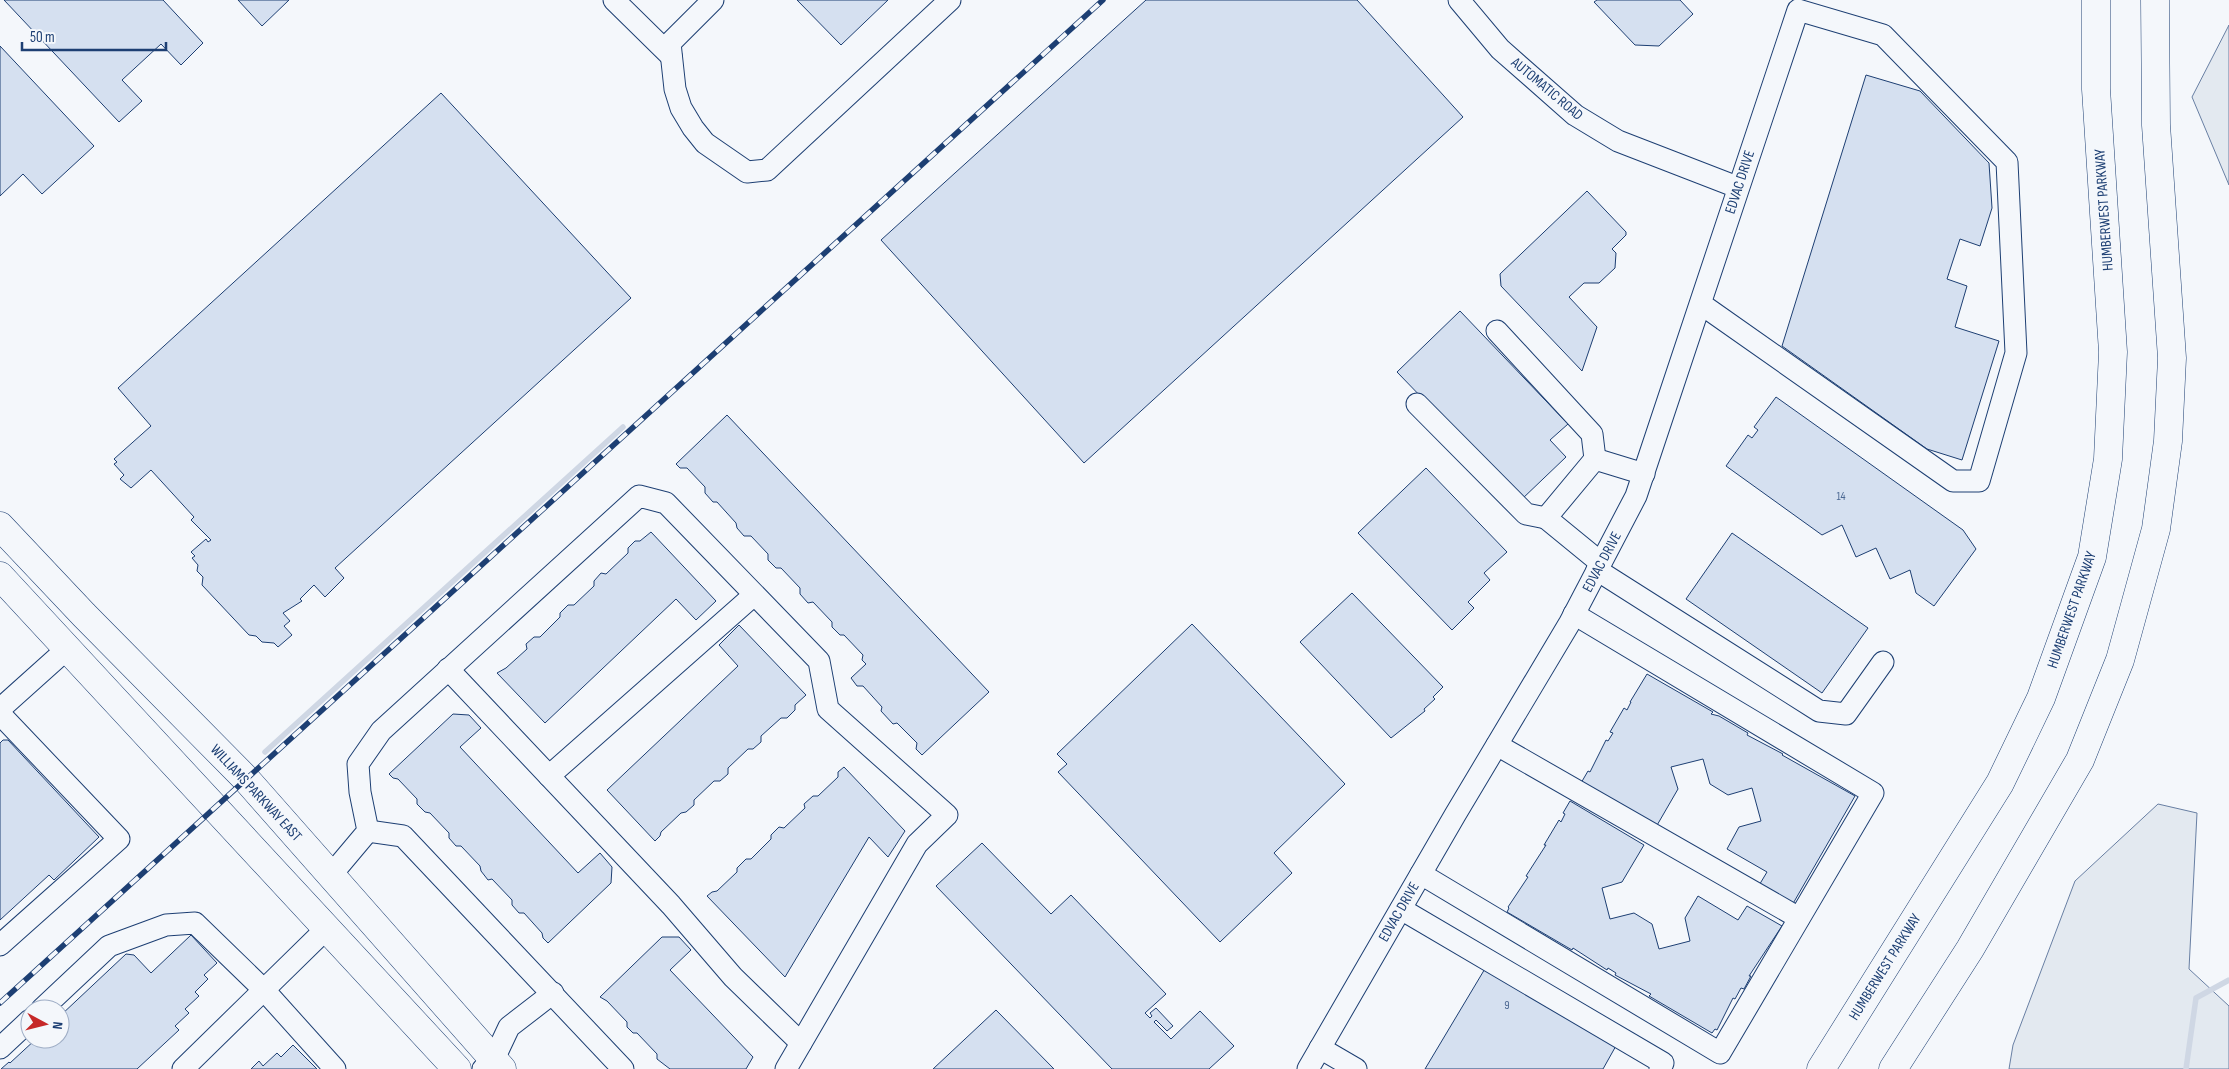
<svg xmlns="http://www.w3.org/2000/svg" width="2229" height="1069" font-family="'Sofia Sans Condensed',sans-serif">
<style>
.green{fill:#e3e9f0;stroke:#687fa3}
.lines{fill:none;stroke-linecap:round;stroke-linejoin:round}
.stream{stroke:#cfd7e4;stroke-width:5.5}
.building{fill:#d5e0f0;stroke:#1d3f73}
.minor-casing{stroke:#1d3f73;stroke-width:23}
.major-casing{stroke:#1d3f73;stroke-width:29}
.minor{stroke:#f4f7fb;stroke-width:21}
.major{stroke:#f4f7fb;stroke-width:28}
.rail-casing{stroke:#1d3f73;stroke-width:5.5}
.rail{stroke:#f4f7fb;stroke-width:4;stroke-dasharray:11;stroke-linecap:butt}
.labels{text-anchor:middle;dominant-baseline:central;stroke-width:4;stroke-linejoin:round;paint-order:stroke}
.number-label{font-size:12px;fill:#4b6792}
.street-label{font-size:15px;fill:#1d3f73;stroke:#f4f7fb}
</style>
<rect width="100%" height="100%" fill="#f4f7fb"/>
<g class="green">
<path d="M2229,25V185L2192,97Z"/>
<path d="M2158,804L2197,813L2189,969L2229,1006V1069H2009L2013,1045L2075,881Z"/>
</g>
<g class="lines">
<g class="stream">
<path d="M265,752L623,427"/>
<path d="M2186,1069L2196,998L2229,980"/>
</g>
</g>
<g class="building">
<path d="M4,0H163L203,43L181,65L161,44L122,80L142,101L119,122Z"/>
<path d="M238,0H289L262,26Z"/>
<path d="M797,0H888L841,45Z"/>
<path d="M1146,0H1357L1463,117L1084,463L881,240Z"/>
<path d="M1597,0H1680L1693,14L1659,46L1635,45L1594,2Z"/>
<path d="M0,46L94,146L42,194L23,174L0,196Z"/>
<path d="M1866,75L1920,91L1989,163L1992,208L1980,246L1960,239L1947,279L1967,286L1955,327L1999,341L1962,460L1927,449L1782,346Z"/>
<path d="M441,93L631,298L335,568L344,578L325,597L314,585L300,599L302,601L283,613L290,621L284,626L292,635L278,647L274,643L262,642L256,636L249,635L202,585L203,577L197,571L198,565L192,558L195,556L191,552L206,539L208,542L211,540L191,520L194,517L151,470L131,488L120,479L124,475L114,464L117,462L114,459L151,426L118,388Z"/>
<path d="M1587,191L1626,232V235L1612,249L1616,253L1615,268L1599,283H1584L1569,297L1597,327L1582,371L1501,286L1500,274Z"/>
<path d="M1460,311L1568,424L1550,440L1566,457L1521,500L1397,372Z"/>
<path d="M1776,397L1963,530L1976,549L1934,606L1916,593L1910,570L1890,579L1876,548L1856,557L1842,525L1822,535L1726,466L1748,435L1752,438L1758,430L1754,427Z"/>
<path d="M727,415L989,692L922,755L916,749L917,743L897,723L893,724L881,711L882,707L863,686H857L851,678L866,664L862,660L863,655L844,635H840L832,627V622L813,602L808,603L800,594V588L781,568H776L768,560V554L751,536H744L737,528L736,523L717,502H713L705,493V487L687,468H680L676,464Z"/>
<path d="M1426,468L1507,552L1484,573L1490,580L1468,602L1474,608L1452,630L1358,533Z"/>
<path d="M651,532L716,601L696,620L676,599L545,723L497,673L506,668L527,649L526,644L534,637H540L560,617V613L568,605H574L594,586V581L601,573L606,574L628,553V548L635,541H640Z"/>
<path d="M1732,533L1868,628L1822,693L1686,599Z"/>
<path d="M1352,593L1443,687L1433,697L1435,699L1424,709L1425,711L1391,738L1300,642Z"/>
<path d="M1192,624L1345,784L1274,853L1292,873L1220,942L1058,772L1067,764L1057,754Z"/>
<path d="M739,625L806,695L795,705V710L787,718H781L761,736V742L753,749H748L728,768V774L720,781H714L694,800V805L686,812L681,813L661,832L660,836L655,841L607,790L738,666L719,645Z"/>
<path d="M1647,674L1713,712L1711,714L1719,716L1748,733L1747,735L1783,754L1782,755L1855,796L1791,907L1758,887L1767,872L1727,849L1739,827L1761,821L1752,788L1728,795L1710,784L1703,759L1671,767L1678,789L1656,827L1581,783L1588,771L1590,772L1606,740L1608,741L1613,733L1610,732L1624,708L1627,710L1631,702H1630Z"/>
<path d="M453,714L469,715L481,728L460,747L578,873L600,853L612,867L611,883L548,943L543,938L542,933L524,913H519L512,905V900L492,879L488,880L481,871L480,866L461,846H456L449,838V833L430,813L425,812L417,804V799L398,779L393,778L389,774Z"/>
<path d="M3,740H8L99,837L54,880L49,875L0,920V743Z"/>
<path d="M844,767L905,831L888,857L869,837L785,977L707,896L712,892L717,891L737,872V868L746,859H751L771,839V835L779,827L784,828L805,808L804,804L813,796H818L838,777V772Z"/>
<path d="M1570,801L1644,845L1622,882L1602,888L1610,919L1634,913L1652,924L1659,949L1690,941L1685,918L1698,896L1738,920L1747,906L1782,926L1749,976H1751L1744,989L1741,988L1735,999L1733,998L1717,1030L1715,1029L1712,1033L1649,996L1651,994L1615,975L1616,973L1608,968L1607,970L1573,948L1572,950L1507,912L1509,908L1508,907L1528,877L1526,876L1546,845H1544L1559,820L1561,822L1565,814L1563,813Z"/>
<path d="M982,843L1051,914L1071,895L1166,994L1145,1013L1150,1018L1152,1016L1150,1013L1156,1008L1173,1026L1167,1031L1156,1020L1154,1022L1171,1039L1200,1011L1234,1046L1209,1069H1112L936,886Z"/>
<path d="M191,935L217,963L204,975L208,979L195,992L199,996L185,1009L189,1013L175,1026L179,1030L137,1069H1L9,1062L10,1063L36,1039H60V1016L126,954L134,955L151,973Z"/>
<path d="M662,937H679L691,950L670,970L753,1057L746,1069H670L657,1059V1054L637,1033H633L627,1027V1022L607,1001L600,997Z"/>
<path d="M1486,967L1617,1044L1603,1069H1425Z"/>
<path d="M996,1010L1054,1069H933Z"/>
<path d="M293,1045L317,1069H251L259,1061L263,1066L277,1053L281,1057Z"/>
</g>
<g class="lines">
<defs>
<g id="minor">
<path d="M614,0L671,56"/>
<path d="M713,0L670,43L675,89L681,108L693,128L705,143L747,172L767,170L950,0"/>
<path d="M1459,0L1500,49L1575,115L1618,141L1737,187"/>
<path d="M1497,331L1592,434L1595,459"/>
<path d="M1417,404L1526,514L1546,518"/>
<path d="M1601,563L1546,518L1595,459L1644,474"/>
<path d="M1597,570L1819,711L1846,714L1883,662"/>
<path d="M448,669L671,905L733,977L801,1043"/>
<path d="M0,709L68,648"/>
<path d="M0,714L119,839L0,945"/>
<path d="M1497,745L1799,918"/>
<path d="M549,776L754,595"/>
<path d="M368,831L403,836L623,1069"/>
<path d="M1421,874L1720,1053L1873,793L1574,614"/>
<path d="M331,875L368,831L360,792L358,764L381,731L639,496L666,503L819,661L828,709L947,815L917,844L786,1069"/>
<path d="M1401,909L1663,1063L1660,1069"/>
<path d="M42,1009L109,946L166,925L195,923L264,990L335,1069"/>
<path d="M0,1048L30,1020"/>
<path d="M1320,1048L1356,1069"/>
<path d="M183,1069L327,928"/>
<path d="M483,1069L494,1059L509,1027L553,993"/>
<path d="M1308,1069L1455,815L1569,624L1636,496L1798,10L1883,35L2007,162L2016,353L1979,481H1953L1701,304"/>
</g>
<g id="major">
<path d="M0,526L84,615L246,779L502,1069"/>
<path d="M0,576L457,1069"/>
<path d="M1821,1069L2000,783L2041,698L2092,557L2108,459L2113,352L2096,89V0"/>
<path d="M1893,1069L1970,949L2080,760L2120,660L2156,529L2168,441L2172,358L2156,125L2155,0"/>
</g>
</defs>
<use href="#minor" class="minor-casing"/>
<use href="#major" class="major-casing"/>
<use href="#minor" class="minor"/>
<use href="#major" class="major"/>
<defs>
<path id="rail" d="M0,1003L1103,0"/>
</defs>
<use href="#rail" class="rail-casing"/>
<use href="#rail" class="rail"/>
</g>
<g class="labels">
<g class="number-label">
<text x="1841" y="496">14</text>
<text x="1507" y="1005">9</text>
</g>
<g class="street-label">
<text transform="translate(1547 89) rotate(40)">AUTOMATIC ROAD</text>
<text transform="translate(1740 182) rotate(-72)">EDVAC DRIVE</text>
<text transform="translate(2104 210) rotate(-94)">HUMBERWEST PARKWAY</text>
<text transform="translate(1602 562) rotate(-62)">EDVAC DRIVE</text>
<text transform="translate(2072 610) rotate(-71)">HUMBERWEST PARKWAY</text>
<text transform="translate(256 793) rotate(47)">WILLIAMS PARKWAY EAST</text>
<text transform="translate(1399 912) rotate(-60)">EDVAC DRIVE</text>
<text transform="translate(1885 967) rotate(-58)">HUMBERWEST PARKWAY</text>
</g>
</g>
<g transform="translate(45 1024) rotate(97)"><circle r="24" fill="#f4f7fb" stroke="#9eadc5"/>
<path d="M0-4L9 19L0 12L-9 19Z" fill="#c62828"/>
<text y="-8" font-size="14" font-weight="bold" text-anchor="middle" fill="#1d3f73">N</text>
</g>
<path d="M22 42v8h144v-8" fill="none" stroke="#1d3f73" stroke-width="2.5"/>
<text x="30" y="42" font-size="15" fill="#1d3f73" stroke="#f4f7fb" stroke-width="4" paint-order="stroke">50 m</text>
</svg>
